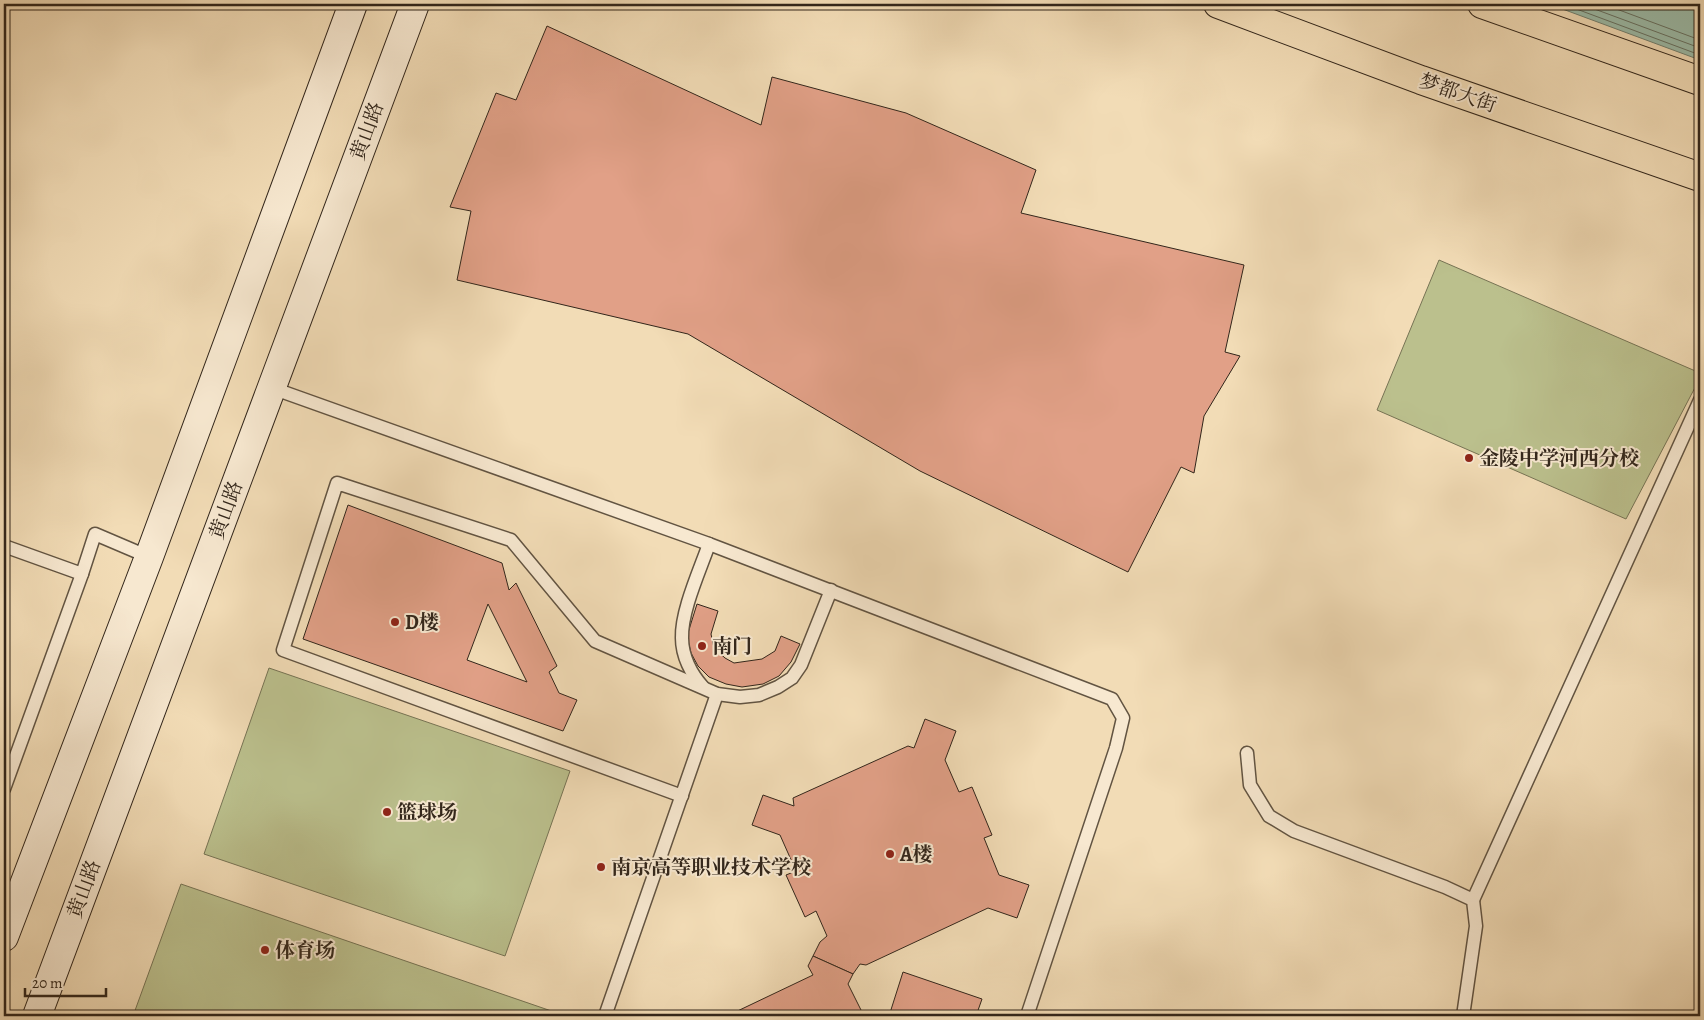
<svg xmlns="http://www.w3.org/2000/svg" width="1704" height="1020" font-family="Alegreya,'Noto Serif SC',serif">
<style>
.green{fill:#bbc08d;stroke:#767354}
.water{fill:#9cbca9;stroke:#728070}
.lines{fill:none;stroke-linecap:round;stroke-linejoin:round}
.shore{stroke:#677162;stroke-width:1}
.building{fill:#e1a087;stroke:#32261b;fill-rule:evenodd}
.service-casing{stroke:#625442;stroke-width:15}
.secondary-casing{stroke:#32261b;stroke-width:30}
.primary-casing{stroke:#32261b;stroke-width:30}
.service{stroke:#f7e8d0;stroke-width:12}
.secondary{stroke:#f7e8d0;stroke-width:28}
.primary{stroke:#f2dcb6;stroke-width:28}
.poi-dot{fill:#8f2418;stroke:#f7e8d0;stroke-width:2}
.labels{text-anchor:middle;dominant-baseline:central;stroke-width:4;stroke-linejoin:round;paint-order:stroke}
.street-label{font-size:20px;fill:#32261b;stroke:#f7e8d0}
.poi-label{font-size:20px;font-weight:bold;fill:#32261b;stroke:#f7e8d0;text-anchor:start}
</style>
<rect width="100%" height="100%" fill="#f2dcb6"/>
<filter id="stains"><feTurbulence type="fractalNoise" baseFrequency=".004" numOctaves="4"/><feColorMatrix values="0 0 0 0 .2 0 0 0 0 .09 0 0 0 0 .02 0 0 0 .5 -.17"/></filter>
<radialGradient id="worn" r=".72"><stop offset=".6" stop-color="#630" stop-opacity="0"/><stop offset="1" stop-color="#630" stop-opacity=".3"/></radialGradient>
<g class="green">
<path d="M1439,260L1700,373V378L1626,519L1377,410Z"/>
<path d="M269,668L570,771L505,956L204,854Z"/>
<path d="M181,884L566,1016H133Z"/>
</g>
<path class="water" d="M1549,4H1700V60Z"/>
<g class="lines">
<g class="shore">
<path d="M1563,4L1700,55"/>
<path d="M1581,4L1700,48"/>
<path d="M1603,4L1700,40"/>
</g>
</g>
<g class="building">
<path d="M547,26L761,125L772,77L906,113L1036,170L1021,213L1244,265L1225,352L1240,356L1204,416L1194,473L1181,467L1128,572L920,471L688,334L457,280L471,211L450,207L496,93L516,100Z"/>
<path d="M348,505L502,563L509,590L516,583L557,666L549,672L559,693L577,700L563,731L303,639ZM488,604L527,682L467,660Z"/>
<path d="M697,604L718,611L711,634L714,648L725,658L734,663L762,659L775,651L781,636L800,644L791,662L779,676L763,684L742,687L726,684L709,677L698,666L691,653L687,636Z"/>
<path d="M925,719L956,731L945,760L959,792L972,787L992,835L984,838L999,875L1029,885L1017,918L988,908L866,965L860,964L853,974L813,956L820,942L827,936L816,911L805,917L786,875L796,871L780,835L752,825L763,795L794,806L793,798L908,746L914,748Z"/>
<path d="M813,956L853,974L848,984L864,1016H727L813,975L808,966Z"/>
<path d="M903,972L982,999L976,1016H889Z"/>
</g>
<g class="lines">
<defs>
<g id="service">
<path d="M272,388L709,544L1112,699L1123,718L1116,748L1027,1016"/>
<path d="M4,546L82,574L4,789"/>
<path d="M82,574L95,534L149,557"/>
<path d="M703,687C691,674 682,656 682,638C681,611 700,570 709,544"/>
<path d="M1247,753L1250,785L1269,816L1294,831L1445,887L1473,900L1476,926L1463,1016"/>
<path d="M682,796L283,650L337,483L511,540L595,641L717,694L740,697L759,695L778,687L792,678L801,665L831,590"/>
<path d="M1473,900L1700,400"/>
<path d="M605,1016L717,694"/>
</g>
<g id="secondary">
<path d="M4,937L149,557L353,4"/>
<path d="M37,1016L415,4"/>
</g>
<g id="primary">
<path d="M1218,4L1421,80L1700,177"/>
<path d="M1482,4L1700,81"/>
</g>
</defs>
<use href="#service" class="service-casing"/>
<use href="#secondary" class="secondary-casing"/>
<use href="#primary" class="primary-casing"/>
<use href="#service" class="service"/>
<use href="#secondary" class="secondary"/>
<use href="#primary" class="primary"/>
</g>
<g class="poi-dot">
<circle cx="1469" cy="458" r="5"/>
<circle cx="395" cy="622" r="5"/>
<circle cx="702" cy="646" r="5"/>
<circle cx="387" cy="812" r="5"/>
<circle cx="890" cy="854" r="5"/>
<circle cx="601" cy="867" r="5"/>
<circle cx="265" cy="950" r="5"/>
</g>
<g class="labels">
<g class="street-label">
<text transform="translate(1458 93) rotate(19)">梦都大街</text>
<text transform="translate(367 131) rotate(-70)">黄山路</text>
<text transform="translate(226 510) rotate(-70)">黄山路</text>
<text transform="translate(84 889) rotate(-70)">黄山路</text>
</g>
<g class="poi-label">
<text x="1479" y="458">金陵中学河西分校</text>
<text x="405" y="622">D楼</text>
<text x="712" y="646">南门</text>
<text x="397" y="812">篮球场</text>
<text x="900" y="854">A楼</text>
<text x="611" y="867">南京高等职业技术学校</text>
<text x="275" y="950">体育场</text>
</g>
</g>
<rect width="1704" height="1020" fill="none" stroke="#f2dcb6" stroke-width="20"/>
<rect x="5" y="5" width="1694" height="1010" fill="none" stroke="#32261b" stroke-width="2.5"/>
<rect x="10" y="10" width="1684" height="1000" fill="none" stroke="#32261b"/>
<path d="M25 988v8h81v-8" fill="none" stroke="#32261b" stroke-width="2.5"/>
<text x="32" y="988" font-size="15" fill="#32261b" stroke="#f7e8d0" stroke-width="4" paint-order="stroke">20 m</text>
<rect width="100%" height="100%" filter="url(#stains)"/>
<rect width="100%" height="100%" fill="url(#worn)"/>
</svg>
